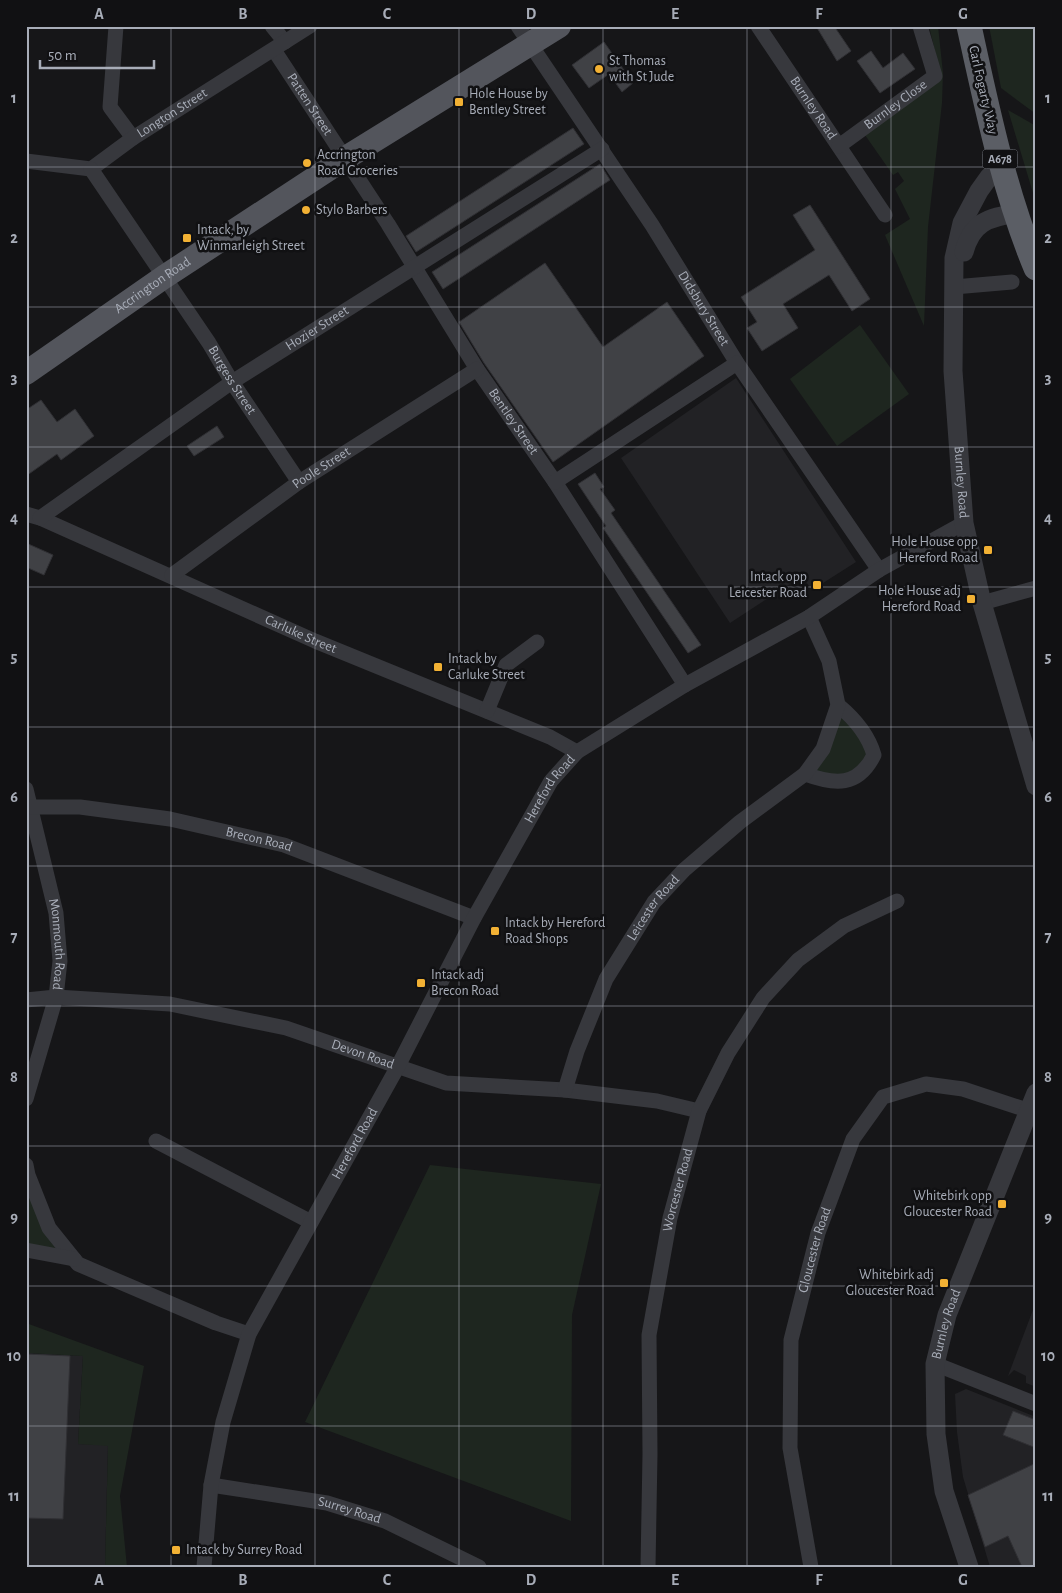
<svg xmlns="http://www.w3.org/2000/svg" width="1062" height="1593" font-family="'Alegreya Sans',sans-serif">
<style>
.built{fill:#222225}
.green{fill:#1e261f}
.building{fill:#404145;stroke:#303034}
.lines{fill:none;stroke-linecap:round;stroke-linejoin:round}
.minor{stroke:#37383d;stroke-width:15}
.tertiary{stroke:#37383d;stroke-width:19}
.primary{stroke:#53555c;stroke-width:24}
.trunk{stroke:#5b5e65;stroke-width:25}
.grid{fill:none;stroke:#a8adb8;stroke-width:1;stroke-opacity:0.55}
.poi-dot{fill:#f2b134;stroke:#111113;stroke-width:2}
.labels{text-anchor:middle;dominant-baseline:central;stroke-width:5;stroke-linejoin:round;paint-order:stroke}
.shield{fill:#111113;stroke:#7b7e86;stroke-width:1}
.shield-label{font-size:12px;font-weight:bold;fill:#a8adb8}
.poi-label{font-size:14px;fill:#a8adb8;stroke:#111113;text-anchor:start}
.street-label{font-size:14px;fill:#a8adb8;stroke:#111113}
.neatline{fill:none;stroke:#a8adb8;stroke-width:2}
.grid-label{font-size:16px;text-anchor:middle;font-weight:bold;fill:#a8adb8}
</style>
<rect width="100%" height="100%" fill="#161618"/>
<g class="built">
<path d="M736,378L856,562L812,590L802,576L730,623L621,458Z"/>
<path d="M1036,1302V1387L1026,1383V1376L1014,1370L1008,1376Z"/>
<path d="M26,1353L83,1356L78,1444L108,1445L105,1567H26Z"/>
<path d="M966,1389L1036,1417V1567H990L963,1477L957,1432L955,1394Z"/>
</g>
<g class="green">
<path d="M929,26H938L943,73L942,103L928,227L924,326L885,235L910,219L895,189L904,181L898,172L893,175L865,135L939,81V68Z"/>
<path d="M989,26H1036V114L1001,88Z"/>
<path d="M1008,110L1036,126V203Z"/>
<path d="M860,325L909,394L837,446L790,379Z"/>
<path d="M838,705L874,755L856,778L805,774Z"/>
<path d="M26,1165L28,1175L74,1259L26,1250Z"/>
<path d="M430,1165L601,1184L572,1315L571,1521L305,1422Z"/>
<path d="M26,1323L144,1366L120,1496L127,1567H105L108,1446L78,1444L83,1356L26,1353Z"/>
</g>
<g class="building">
<path d="M816,26H834L851,51L837,61Z"/>
<path d="M604,42L633,83L622,92L609,74L589,88L572,65Z"/>
<path d="M871,51L883,68L903,53L915,69L880,93L857,61Z"/>
<path d="M573,128L584,144L416,252L406,236Z"/>
<path d="M600,164L610,180L443,289L432,272Z"/>
<path d="M810,205L870,299L852,311L829,275L783,304L798,328L762,351L747,328L757,322L741,297L815,250L793,215Z"/>
<path d="M545,263L603,347L667,302L704,356L553,462L484,363L459,322Z"/>
<path d="M41,400L57,422L75,409L94,436L61,460L57,454L26,476V410Z"/>
<path d="M217,426L224,437L194,456L187,446Z"/>
<path d="M595,473L604,487L600,489L615,510L611,513L701,645L688,653L603,528L606,526L578,484Z"/>
<path d="M26,543L53,555L44,575L26,567Z"/>
<path d="M26,1354L70,1356L63,1519L26,1518Z"/>
<path d="M1013,1411L1036,1420V1448L1003,1435Z"/>
<path d="M1036,1463V1567H1022L1008,1536L985,1547L968,1495Z"/>
</g>
<g class="lines">
<g class="minor">
<path d="M116,26L110,107L133,138"/>
<path d="M272,26L285,42"/>
<path id="s1" d="M518,26L652,225L737,363L879,570"/>
<path id="s2" d="M758,26L885,215"/>
<path id="s3" d="M274,50L388,224L477,369L555,482L685,685"/>
<path id="s4" d="M839,146L935,76L920,26"/>
<path id="s5" d="M26,161L91,169L133,138L310,26"/>
<path id="s6" d="M91,169L209,343L232,382L299,482"/>
<path d="M954,287L1012,282"/>
<path d="M555,482L737,363"/>
<path id="s7" d="M26,514L40,518L315,641L550,737L577,752"/>
<path id="s8" d="M40,518L232,382L602,149"/>
<path id="s9" d="M172,575L299,482L477,369"/>
<path d="M982,603L1036,588"/>
<path d="M487,711L506,665L537,642"/>
<path d="M805,774C835,785 858,787 874,755C868,734 855,719 838,705"/>
<path id="s10" d="M26,789L56,913L60,961L56,997L26,1099"/>
<path id="s11" d="M32,807H80L170,819L284,845L474,918"/>
<path id="s12" d="M26,1000L56,997L170,1004L286,1028L446,1083L565,1090L657,1101L699,1111"/>
<path id="s13" d="M565,1090L577,1051L606,979L654,902L684,870L740,822L805,774L823,749L838,705L829,661L809,617"/>
<path d="M156,1141L311,1222"/>
<path d="M26,1165L28,1175L49,1228L78,1264L216,1323L249,1334"/>
<path d="M26,1250L74,1259"/>
<path d="M935,1364L1036,1404"/>
<path id="s14" d="M211,1485L327,1503L385,1521L479,1567"/>
<path id="s15" d="M204,1567L211,1485L223,1422L249,1334L397,1068L474,918L551,781L577,752L685,685L809,617L879,570L964,523"/>
<path id="s16" d="M648,1567L650,1454L649,1335L670,1218L699,1111L728,1053L763,998L798,960L844,926L897,901"/>
<path id="s17" d="M811,1567L790,1448L791,1340L818,1233L853,1139L883,1097L926,1084L963,1089L1030,1111"/>
</g>
<g class="tertiary">
<path id="s18" d="M1001,166L989,177L979,191L962,223L954,258L953,371L964,523L982,603L1036,786"/>
<path d="M964,252C972,222 988,218 1016,213"/>
<path id="s19" d="M969,1567L944,1491L936,1434L935,1364L947,1315L1036,1093"/>
</g>
<path class="primary" id="s20" d="M26,373L164,277L344,159L559,26"/>
<path class="trunk" d="M969,26C987,108 1004,191 1036,268"/>
</g>
<path class="grid" d="M171,26V1567M315,26V1567M459,26V1567M603,26V1567M747,26V1567M891,26V1567M26,167H1036M26,307H1036M26,447H1036M26,587H1036M26,727H1036M26,866H1036M26,1006H1036M26,1146H1036M26,1286H1036M26,1426H1036"/>
<g class="poi-dot">
<circle cx="599" cy="69" r="5"/>
<rect x="454" y="97" width="10" height="10" rx="2.5"/>
<circle cx="307" cy="163" r="5"/>
<circle cx="306" cy="210" r="5"/>
<rect x="182" y="233" width="10" height="10" rx="2.5"/>
<rect x="983" y="545" width="10" height="10" rx="2.5"/>
<rect x="812" y="580" width="10" height="10" rx="2.5"/>
<rect x="966" y="594" width="10" height="10" rx="2.5"/>
<rect x="433" y="662" width="10" height="10" rx="2.5"/>
<rect x="490" y="926" width="10" height="10" rx="2.5"/>
<rect x="416" y="978" width="10" height="10" rx="2.5"/>
<rect x="997" y="1199" width="10" height="10" rx="2.5"/>
<rect x="939" y="1278" width="10" height="10" rx="2.5"/>
<rect x="171" y="1545" width="10" height="10" rx="2.5"/>
</g>
<g class="labels">
<rect class="shield" x="982.5" y="149.5" width="35" height="19" rx="4"/>
<g class="shield-label">
<text x="1000" y="159">A678</text>
</g>
<g class="poi-label">
<text x="609" y="61">St Thomas<tspan x="609" dy="16">with St Jude</tspan></text>
<text x="469" y="94">Hole House by<tspan x="469" dy="16">Bentley Street</tspan></text>
<text x="317" y="155">Accrington<tspan x="317" dy="16">Road Groceries</tspan></text>
<text x="316" y="210">Stylo Barbers</text>
<text x="197" y="230">Intack, by<tspan x="197" dy="16">Winmarleigh Street</tspan></text>
<text x="978" y="542" text-anchor="end">Hole House opp<tspan x="978" dy="16">Hereford Road</tspan></text>
<text x="807" y="577" text-anchor="end">Intack opp<tspan x="807" dy="16">Leicester Road</tspan></text>
<text x="961" y="591" text-anchor="end">Hole House adj<tspan x="961" dy="16">Hereford Road</tspan></text>
<text x="448" y="659">Intack by<tspan x="448" dy="16">Carluke Street</tspan></text>
<text x="505" y="923">Intack by Hereford<tspan x="505" dy="16">Road Shops</tspan></text>
<text x="431" y="975">Intack adj<tspan x="431" dy="16">Brecon Road</tspan></text>
<text x="992" y="1196" text-anchor="end">Whitebirk opp<tspan x="992" dy="16">Gloucester Road</tspan></text>
<text x="934" y="1275" text-anchor="end">Whitebirk adj<tspan x="934" dy="16">Gloucester Road</tspan></text>
<text x="186" y="1550">Intack by Surrey Road</text>
</g>
<g class="street-label">
<text transform="translate(983 90) rotate(77)">Carl Fogarty Way</text>
<text stroke="none"><textPath href="#s3" startOffset="65">Patten Street</textPath></text>
<text stroke="none"><textPath href="#s4" startOffset="70">Burnley Close</textPath></text>
<text stroke="none"><textPath href="#s2" startOffset="99">Burnley Road</textPath></text>
<text stroke="none"><textPath href="#s5" startOffset="164">Longton Street</textPath></text>
<text stroke="none"><textPath href="#s20" startOffset="154">Accrington Road</textPath></text>
<text stroke="none"><textPath href="#s1" startOffset="338">Didsbury Street</textPath></text>
<text stroke="none"><textPath href="#s8" startOffset="336">Hozier Street</textPath></text>
<text stroke="none"><textPath href="#s6" startOffset="254">Burgess Street</textPath></text>
<text stroke="none"><textPath href="#s3" startOffset="442">Bentley Street</textPath></text>
<text stroke="none"><textPath href="#s9" startOffset="184">Poole Street</textPath></text>
<text stroke="none"><textPath href="#s18" startOffset="330">Burnley Road</textPath></text>
<text stroke="none"><textPath href="#s7" startOffset="300">Carluke Street</textPath></text>
<text stroke="none"><textPath href="#s15" startOffset="861">Hereford Road</textPath></text>
<text stroke="none"><textPath href="#s11" startOffset="230">Brecon Road</textPath></text>
<text stroke="none"><textPath href="#s13" startOffset="204">Leicester Road</textPath></text>
<text stroke="none"><textPath href="#s10" startOffset="159">Monmouth Road</textPath></text>
<text stroke="none"><textPath href="#s12" startOffset="344">Devon Road</textPath></text>
<text stroke="none"><textPath href="#s15" startOffset="456">Hereford Road</textPath></text>
<text stroke="none"><textPath href="#s16" startOffset="380">Worcester Road</textPath></text>
<text stroke="none"><textPath href="#s17" startOffset="322">Gloucester Road</textPath></text>
<text stroke="none"><textPath href="#s19" startOffset="249">Burnley Road</textPath></text>
<text stroke="none"><textPath href="#s14" startOffset="141">Surrey Road</textPath></text>
</g>
</g>
<rect width="1062" height="1593" fill="none" stroke="#111113" stroke-width="55"/>
<path d="M40 60v8h114v-8" fill="none" stroke="#a8adb8" stroke-width="2.5"/>
<text x="48" y="60" font-size="15" fill="#a8adb8" stroke="#111113" stroke-width="4" paint-order="stroke">50 m</text>
<rect x="28" y="28" width="1006" height="1538" class="neatline"/>
<g class="grid-label">
<text x="99" y="19">A</text>
<text x="243" y="19">B</text>
<text x="387" y="19">C</text>
<text x="531" y="19">D</text>
<text x="675" y="19">E</text>
<text x="819" y="19">F</text>
<text x="963" y="19">G</text>
<text x="14" y="103">1</text>
<text x="1048" y="103">1</text>
<text x="14" y="243">2</text>
<text x="1048" y="243">2</text>
<text x="14" y="383">3</text>
<text x="1048" y="383">3</text>
<text x="14" y="523">4</text>
<text x="1048" y="523">4</text>
<text x="14" y="662">5</text>
<text x="1048" y="662">5</text>
<text x="14" y="802">6</text>
<text x="1048" y="802">6</text>
<text x="14" y="942">7</text>
<text x="1048" y="942">7</text>
<text x="14" y="1082">8</text>
<text x="1048" y="1082">8</text>
<text x="14" y="1222">9</text>
<text x="1048" y="1222">9</text>
<text x="14" y="1361">10</text>
<text x="1048" y="1361">10</text>
<text x="14" y="1501">11</text>
<text x="1048" y="1501">11</text>
<text x="99" y="1585">A</text>
<text x="243" y="1585">B</text>
<text x="387" y="1585">C</text>
<text x="531" y="1585">D</text>
<text x="675" y="1585">E</text>
<text x="819" y="1585">F</text>
<text x="963" y="1585">G</text>
</g>
</svg>
